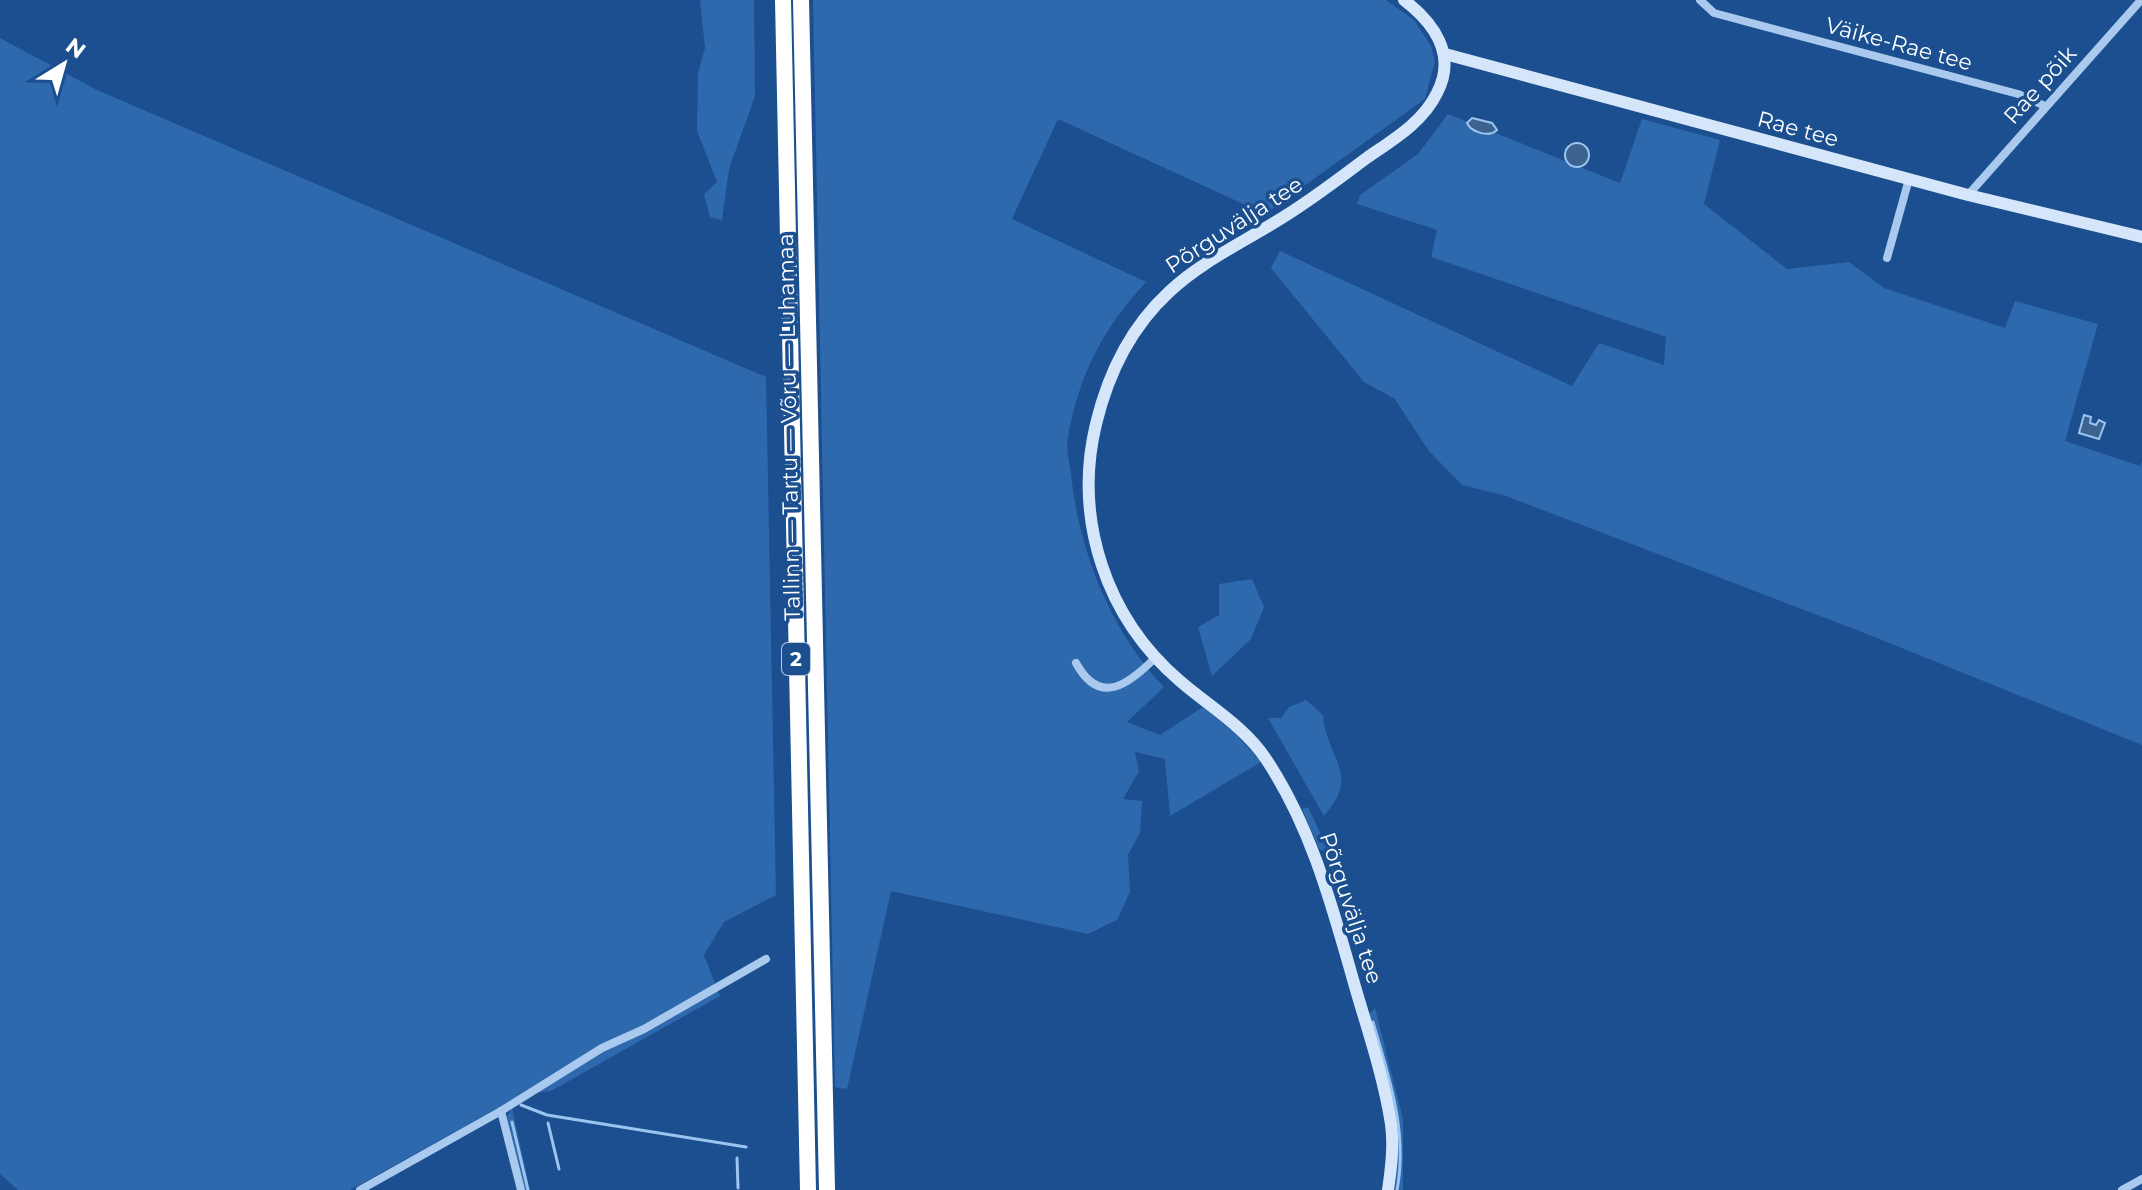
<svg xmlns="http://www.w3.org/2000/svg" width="2142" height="1190" font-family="Montserrat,sans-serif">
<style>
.green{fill:#2e69ad}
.water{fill:#3c6290;stroke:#9cc4f0;stroke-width:2}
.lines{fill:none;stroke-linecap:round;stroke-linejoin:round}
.stream{stroke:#9cc4f0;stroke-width:3}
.street{stroke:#a9c9ee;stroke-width:8}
.secondary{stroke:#d6e6fa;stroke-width:12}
.highway{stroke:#fff;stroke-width:16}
.labels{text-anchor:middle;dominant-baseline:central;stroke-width:7;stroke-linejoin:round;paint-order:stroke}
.shield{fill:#1b4f8f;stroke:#bbcadd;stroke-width:2}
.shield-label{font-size:20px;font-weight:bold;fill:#fff}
.street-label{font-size:22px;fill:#fff;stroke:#1b4f8f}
</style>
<rect width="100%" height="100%" fill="#1b4f8f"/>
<g class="green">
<path d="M700,0H754L755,96L729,169L722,220L710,217L704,194L717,182L697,131L698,73L705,48Z"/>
<path d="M813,0H1386L1414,20L1431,46L1435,61L1425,99L1265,214L1058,119L1012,219L1146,282C1103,328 1079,375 1068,437C1066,448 1069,462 1071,473C1078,549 1111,632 1164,687L1127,722L1160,735L1203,707L1235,733L1261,762L1170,816L1165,759L1135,752L1139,771L1123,799L1142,801L1140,833L1128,855L1130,892L1117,920L1088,934L891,891L847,1089L835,1087Z"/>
<path d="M0,38L97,90L766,377L776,895L724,922L704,955L720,996L551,1091L523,1094L350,1190H18L0,1174Z"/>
<path d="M1448,114L1620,183L1642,119L1720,140L1704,204L1787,269L1849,262L1884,288L2005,328L2015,301L2098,324L2065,441L2140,466L2142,461V745L1862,632L1506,496L1462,485L1428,450L1395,399L1364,382L1271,268L1280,251L1572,386L1599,343L1664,365L1666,337L1431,257L1437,230L1357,204L1360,195L1418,154Z"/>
<path d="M1252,579L1264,607L1251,639L1212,676L1198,627L1219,615V584Z"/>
<path d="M1306,700L1323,715C1326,759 1362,773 1324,816L1268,718H1281L1289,707Z"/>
<path d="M1308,807L1329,852L1320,850L1302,809Z"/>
<path d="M1332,858L1347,910L1340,906L1327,867Z"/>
<path d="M1375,1008L1403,1119V1190H1395L1398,1135L1369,1014Z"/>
<path d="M512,1108L530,1190H524L507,1117Z"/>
</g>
<g class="water">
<path d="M1472,118L1492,123L1497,130C1489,138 1471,132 1467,123Z"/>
<circle cx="1577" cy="155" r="12"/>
<path d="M2084,415L2091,417L2090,423L2096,425L2099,420L2105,423L2099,439L2079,433Z"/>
</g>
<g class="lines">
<g class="stream">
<path d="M1373,1022C1389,1078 1408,1131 1397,1190"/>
<path d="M521,1105L547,1115L746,1147"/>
<path d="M512,1122L528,1190"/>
<path d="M548,1123L559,1169"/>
<path d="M737,1158L738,1188"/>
</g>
<g class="street">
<path d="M1700,0L1714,13L2018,94L2045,106"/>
<path d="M1968,195L2141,0"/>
<path d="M1887,258L1909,179"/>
<path d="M1076,663C1100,707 1129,684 1155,658"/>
<path d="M501,1111L521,1190"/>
<path d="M360,1190L501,1111L602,1048L644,1029L766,959"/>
<path d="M2122,1190L2142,1179"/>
</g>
<g class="secondary">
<path d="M1445,54L1968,195L2142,237"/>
<path d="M1388,1190C1391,1169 1394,1146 1391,1124C1384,1079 1369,1034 1356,990C1333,910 1313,830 1266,759C1244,726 1210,707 1180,681C1106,618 1073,519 1096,424C1108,374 1130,328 1169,292C1203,260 1246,241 1285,216C1314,198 1341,177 1368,157C1394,139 1423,122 1437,93C1457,55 1434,23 1404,0"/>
</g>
<g class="highway">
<path d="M783,0L808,1190"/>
<path d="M801,0L827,1190"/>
</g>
</g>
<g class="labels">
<rect class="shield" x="782" y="643" width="28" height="32" rx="6"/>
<g class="shield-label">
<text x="796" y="659">2</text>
</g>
<g class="street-label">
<text transform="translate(1899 44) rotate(15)">Väike-Rae tee</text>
<text transform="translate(2040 85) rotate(-48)">Rae põik</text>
<text transform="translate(1798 129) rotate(15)">Rae tee</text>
<text transform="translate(1234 225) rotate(-33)">Põrguvälja tee</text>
<text transform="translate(789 427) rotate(-91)">Tallinn — Tartu — Võru — Luhamaa</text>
<text transform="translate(1351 908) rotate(72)">Põrguvälja tee</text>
</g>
</g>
<g transform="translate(64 64) rotate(37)" stroke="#1b4f8f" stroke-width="6" paint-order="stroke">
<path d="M0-6L14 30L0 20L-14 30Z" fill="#ffffff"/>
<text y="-12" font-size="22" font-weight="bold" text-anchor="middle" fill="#ffffff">N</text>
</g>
</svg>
